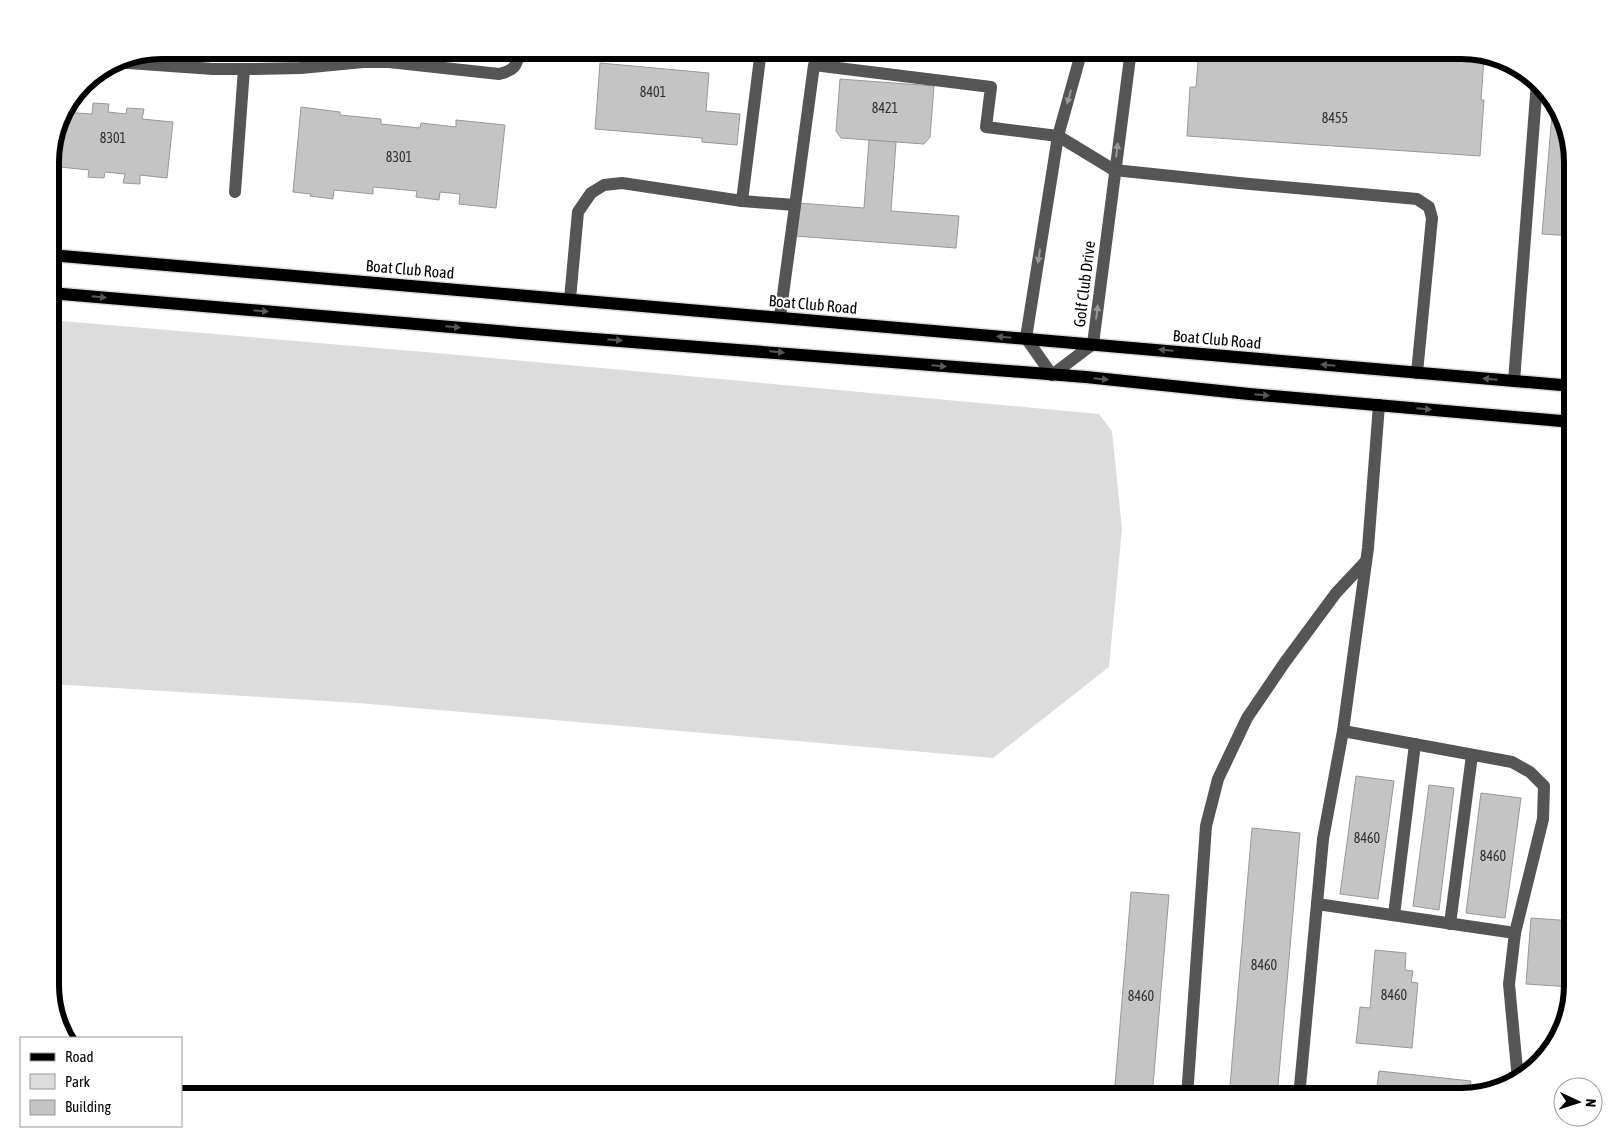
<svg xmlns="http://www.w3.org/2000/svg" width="1623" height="1147" font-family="'Asap Condensed',sans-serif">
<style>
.green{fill:#dcdcdc}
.building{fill:#c4c4c4;stroke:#999}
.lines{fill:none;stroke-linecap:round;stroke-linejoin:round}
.major-casing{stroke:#dbdbdb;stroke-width:15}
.minor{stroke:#555;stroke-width:12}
.major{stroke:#000;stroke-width:12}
.oneway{fill:#999}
.oneway2{fill:#595959}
.labels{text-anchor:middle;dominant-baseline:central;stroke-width:4;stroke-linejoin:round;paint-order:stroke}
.number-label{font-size:14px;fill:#313131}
.street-label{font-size:16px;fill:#000;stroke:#fff}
.rim{fill:none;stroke:#000;stroke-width:6}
</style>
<rect width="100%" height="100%" fill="#fff"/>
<path class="green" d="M50,320L448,354L1099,414L1112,431L1122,529L1109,667L993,758L358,703L50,684Z"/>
<g class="building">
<path d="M828,50H876V55L828,52Z"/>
<path d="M1199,50H1462L1484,58L1481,100H1484L1480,156L1187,136L1190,87H1196Z"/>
<path d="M600,63L709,73L706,111L740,114L737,145L702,142V138L595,129Z"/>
<path d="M840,79L934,86L930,137L924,144L841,138L836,131Z"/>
<path d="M1553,102L1561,112L1573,161V236L1542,234Z"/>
<path d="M93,103L109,104L108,112L126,114L127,108L144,109L142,119L173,122L167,178L140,175V184L123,183L125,174L105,172L104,178L88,177L89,170L50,166V154L62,112L92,114Z"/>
<path d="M301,107L340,112V115L381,119V124L420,128L421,123L456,127V120L505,125L496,208L459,204L460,194L440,192L439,200L416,197L417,191L373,187V194L334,190L333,199L310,196L311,194L293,192Z"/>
<path d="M869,140L896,142L891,211L959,216L956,248L795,236L798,203L864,208Z"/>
<path d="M1356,776L1394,781L1378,899L1340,894Z"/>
<path d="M1429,785L1454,788L1439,910L1413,906Z"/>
<path d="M1481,793L1521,798L1505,918L1466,913Z"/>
<path d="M1252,828L1300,833L1277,1097H1229Z"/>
<path d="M1131,892L1169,895L1152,1097H1114Z"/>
<path d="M1531,918L1573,921V986L1571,993V987L1526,984Z"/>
<path d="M1375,950L1406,953L1405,970L1413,971L1411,982L1418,983L1412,1048L1356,1043L1360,1007L1370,1008Z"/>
<path d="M1379,1071L1471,1081L1469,1095L1461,1097H1353V1093L1376,1095Z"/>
</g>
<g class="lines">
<defs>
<g id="major">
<path d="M50,255L1573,386"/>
<path d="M50,293L568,337L1086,377L1249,394L1573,422"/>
</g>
</defs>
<use href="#major" class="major-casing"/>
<g class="minor">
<path d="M1082,50L1058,136L1026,338L1052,375L1093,344L1131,50"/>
<path d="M114,62L213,69H253L301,68L363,62H389L499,74C515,70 517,66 520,50"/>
<path d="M235,192L244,69"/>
<path d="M742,201L795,205"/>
<path d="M570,299L578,212L591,193L604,185L622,183L742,201L761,50"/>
<path d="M780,317L814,65L991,87L986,127L1058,136L1114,170L1239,183L1417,199L1429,207L1432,218L1417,373"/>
<path d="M1514,381L1537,82"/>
<path d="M1343,731L1512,762L1530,772L1544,786L1543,819L1515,933L1509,984L1518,1080"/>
<path d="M1317,904L1515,933"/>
<path d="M1394,915L1415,744"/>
<path d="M1450,924L1472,755"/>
<path d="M1187,1097L1206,826L1218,779L1247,718L1285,662L1336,593L1366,561"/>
<path d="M1299,1097L1323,839L1343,731L1368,548L1379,405"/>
</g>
<use href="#major" class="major"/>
</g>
<defs><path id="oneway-solid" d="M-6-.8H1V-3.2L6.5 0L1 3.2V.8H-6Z" transform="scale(1.25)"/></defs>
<g class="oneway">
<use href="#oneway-solid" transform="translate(1069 97) rotate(106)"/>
<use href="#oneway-solid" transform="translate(1117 150) rotate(-83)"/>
<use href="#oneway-solid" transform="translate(1039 256) rotate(99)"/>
<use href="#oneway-solid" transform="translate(1097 312) rotate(-83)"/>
</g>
<g class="oneway2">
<use href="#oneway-solid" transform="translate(99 297) rotate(5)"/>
<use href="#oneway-solid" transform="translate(261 311) rotate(5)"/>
<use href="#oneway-solid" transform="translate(453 327) rotate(5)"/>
<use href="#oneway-solid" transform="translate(1004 337) rotate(-175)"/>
<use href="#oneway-solid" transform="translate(615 340) rotate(4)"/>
<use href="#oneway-solid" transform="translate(1166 350) rotate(-175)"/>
<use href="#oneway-solid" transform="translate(777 352) rotate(5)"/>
<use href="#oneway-solid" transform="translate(1328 365) rotate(-175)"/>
<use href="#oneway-solid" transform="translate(939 366) rotate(5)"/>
<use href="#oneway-solid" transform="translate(1101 379) rotate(6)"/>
<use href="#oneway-solid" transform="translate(1490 379) rotate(-175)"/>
<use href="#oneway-solid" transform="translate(1262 395) rotate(5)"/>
<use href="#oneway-solid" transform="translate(1424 409) rotate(5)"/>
</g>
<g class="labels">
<g class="number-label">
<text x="653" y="92">8401</text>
<text x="885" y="108">8421</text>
<text x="1335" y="118">8455</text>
<text x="113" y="138">8301</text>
<text x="399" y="157">8301</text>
<text x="1367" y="838">8460</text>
<text x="1493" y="856">8460</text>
<text x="1264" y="965">8460</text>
<text x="1394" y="995">8460</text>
<text x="1141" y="996">8460</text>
</g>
<g class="street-label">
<text transform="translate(410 269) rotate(5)">Boat Club Road</text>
<text transform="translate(1084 284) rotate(-83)">Golf Club Drive</text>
<text transform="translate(813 304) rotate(5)">Boat Club Road</text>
<text transform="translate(1217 339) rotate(5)">Boat Club Road</text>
</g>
</g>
<path d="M0 0H1623V1147H0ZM162 59H1461A103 103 0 0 1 1564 162V985A103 103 0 0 1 1461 1088H162A103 103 0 0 1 59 985V162A103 103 0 0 1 162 59Z" fill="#fff" fill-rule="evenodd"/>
<path class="rim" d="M162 59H1461A103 103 0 0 1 1564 162V985A103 103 0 0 1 1461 1088H162A103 103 0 0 1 59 985V162A103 103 0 0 1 162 59Z"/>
<rect x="20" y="1037" width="162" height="90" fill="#ffffff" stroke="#999999"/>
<rect x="30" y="1053" width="25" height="8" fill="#000000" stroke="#999999"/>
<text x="65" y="1062" font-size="15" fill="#000000">Road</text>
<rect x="30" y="1074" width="25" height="15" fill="#dcdcdc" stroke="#999999"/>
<text x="65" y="1087" font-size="15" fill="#000000">Park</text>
<rect x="30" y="1100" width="25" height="15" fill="#c4c4c4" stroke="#999999"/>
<text x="65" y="1112" font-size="15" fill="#000000">Building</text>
<g transform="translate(1578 1102) rotate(94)"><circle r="24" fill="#ffffff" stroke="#999999"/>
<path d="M0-4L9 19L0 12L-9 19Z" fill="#000000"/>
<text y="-8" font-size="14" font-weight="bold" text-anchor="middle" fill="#000000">N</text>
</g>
</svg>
